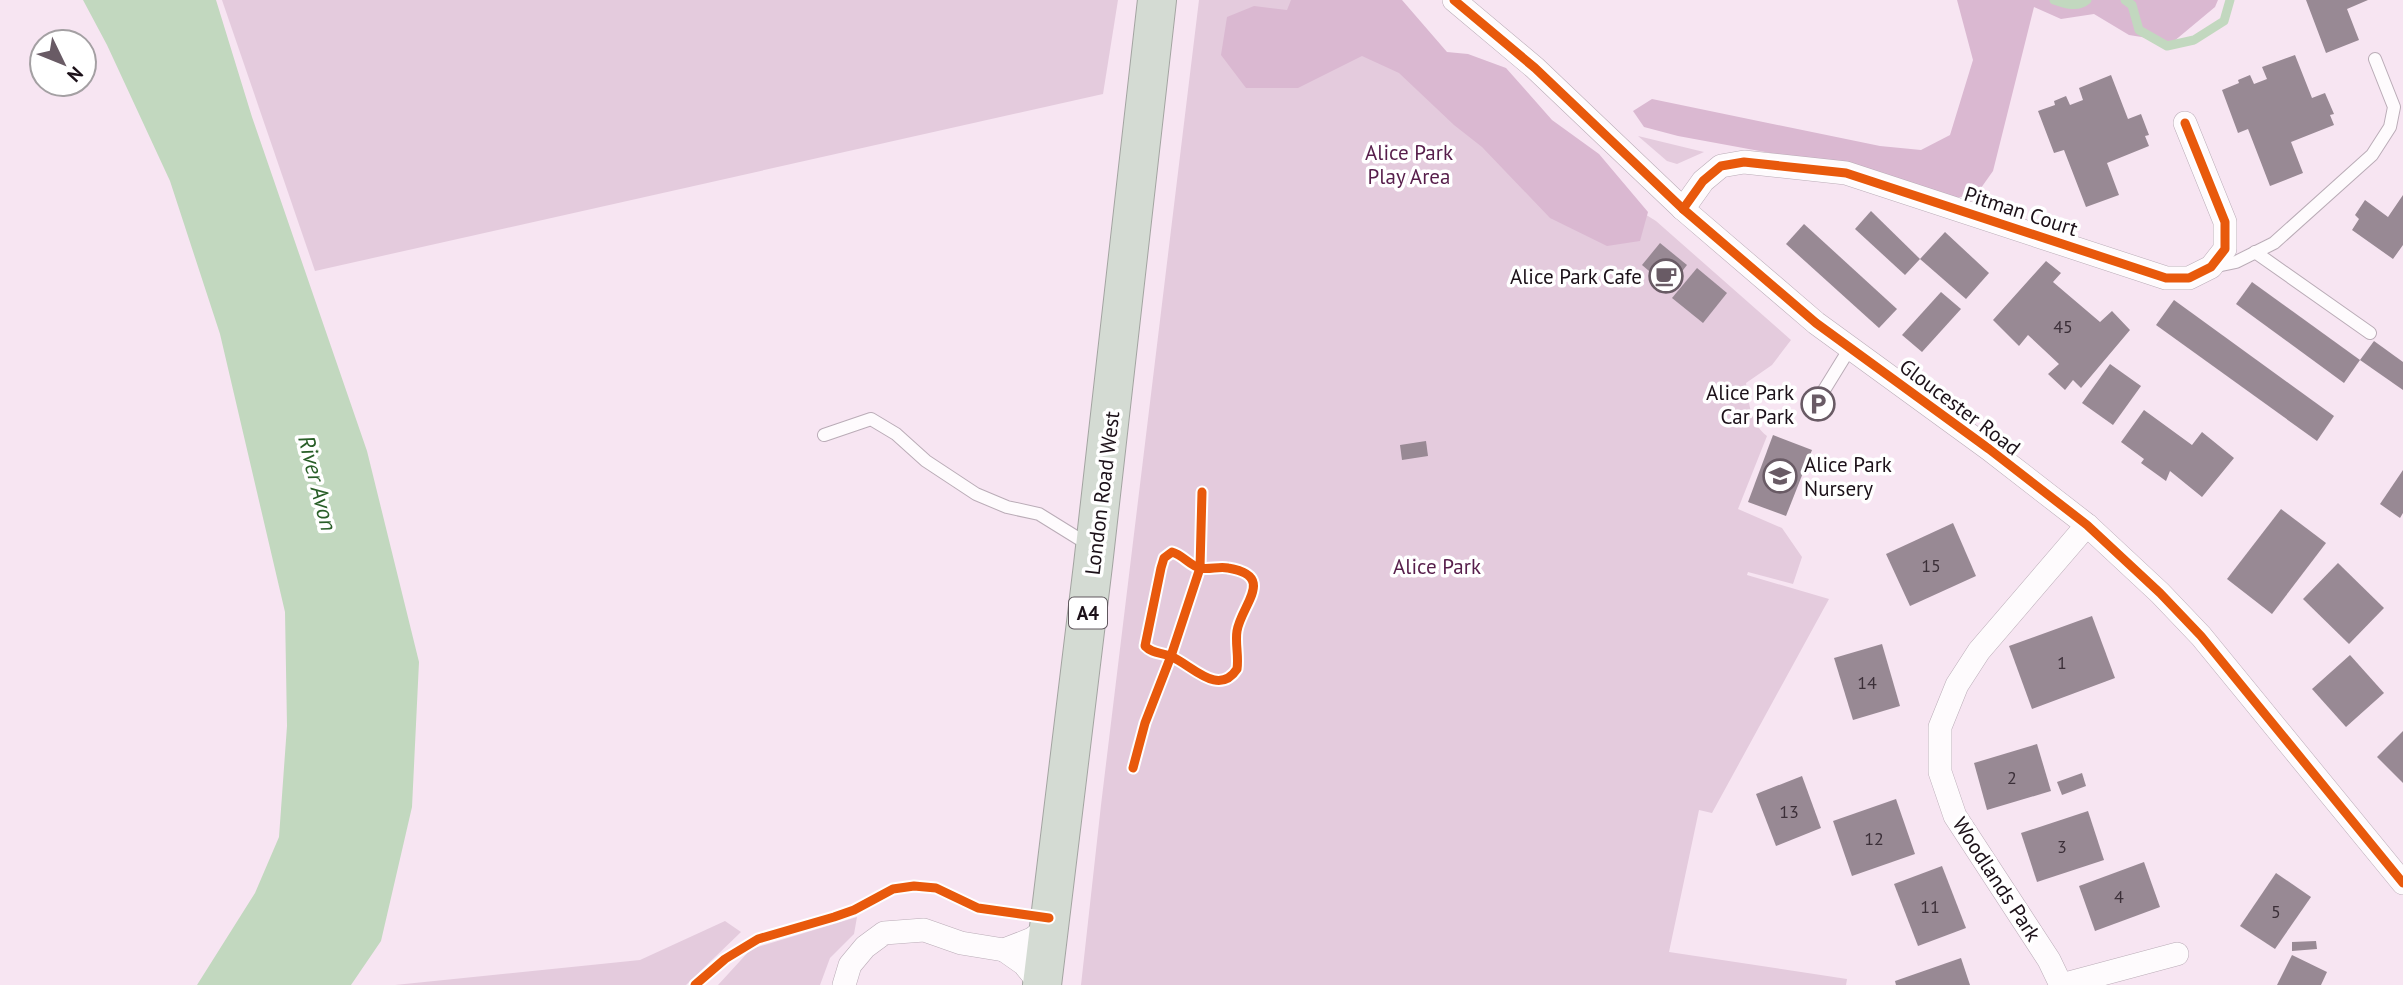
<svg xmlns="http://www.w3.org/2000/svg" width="2403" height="985" font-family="'PT Sans',sans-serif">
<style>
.green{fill:#e4cbdd}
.forest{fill:#dab8d1}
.water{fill:#c2d8bf}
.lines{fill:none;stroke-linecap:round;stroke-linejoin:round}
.stream{stroke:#c2d8bf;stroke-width:9}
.building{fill:#988994}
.lane-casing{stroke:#baacb7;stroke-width:14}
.street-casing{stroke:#baacb7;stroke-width:24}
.highway-casing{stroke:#a3a4a1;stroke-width:40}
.lane{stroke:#fefbfd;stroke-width:12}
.street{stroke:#fefbfd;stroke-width:23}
.highway{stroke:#d4dbd3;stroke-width:38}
.cycleway-casing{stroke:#fff;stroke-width:13}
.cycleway{stroke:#e8590c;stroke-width:9}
.labels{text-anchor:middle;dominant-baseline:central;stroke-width:7;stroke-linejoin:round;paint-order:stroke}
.number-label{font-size:18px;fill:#3b2f38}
.shield{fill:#fff;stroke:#60585e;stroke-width:2}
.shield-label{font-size:19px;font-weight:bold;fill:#1c1119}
.park-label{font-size:21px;fill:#571e4b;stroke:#fff}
.street-label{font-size:21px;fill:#1c1119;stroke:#fff}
.poi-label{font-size:21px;fill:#1c1119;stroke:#fff;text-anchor:end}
.water-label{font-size:23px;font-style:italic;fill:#285e27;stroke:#fff}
</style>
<rect width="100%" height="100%" fill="#f7e5f2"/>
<g class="green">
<path d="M222,0H1118L1103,94L315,271Z"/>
<path d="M1199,0H1323L1506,128L1656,221L1791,340L1772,365L1746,383C1749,403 1750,423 1767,436L1738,509L1782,528L1802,557L1793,584L1748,572L1747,575L1829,599L1712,813L1699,810L1669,952L1847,979L1846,985H1081L1101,805Z"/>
<path d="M1638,136L1704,152L1677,164L1667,161Z"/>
<path d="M857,917L854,934L830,958L820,985H718L751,949Z"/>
<path d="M725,921L741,932L686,985H395L640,960Z"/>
</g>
<g class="forest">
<path d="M1291,0H1402L1447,52L1468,54L1506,68L1552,120L1599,154L1648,212L1640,241L1607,246L1550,218L1482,147L1454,125L1399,73L1362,56L1298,88H1246L1221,55L1227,17L1254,6L1287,10Z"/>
<path d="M1957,0H2218L2215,7L2173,42L2129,35L2094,14L2061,19L2034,7L1993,171L1976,195L1952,198L1864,170L1678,136L1644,127L1633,111L1652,99L1880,146L1921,150L1950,135L1973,60Z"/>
</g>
<path class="water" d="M83,0H216L252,117L367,451L419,662L412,807L381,941L351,985H197L255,893L279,837L287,726L285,612L220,334L170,181L107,45Z"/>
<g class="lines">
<g class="stream">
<path d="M2054,0C2065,4 2078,8 2087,0"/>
<path d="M2125,0L2132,5L2139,30L2167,46L2194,40L2224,21L2230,0"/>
</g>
</g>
<g class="building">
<path d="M2306,0H2368L2347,9L2359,40L2326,53Z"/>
<path d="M2295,55L2312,98L2325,93L2334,114L2330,115L2334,125L2291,142L2303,173L2270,186L2248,129L2238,133L2222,90L2239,83L2238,80L2250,75L2254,84L2267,79L2262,67Z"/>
<path d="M2111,75L2128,119L2141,114L2149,135L2145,136L2149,146L2107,163L2119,195L2086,207L2064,150L2054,153L2038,111L2055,105L2054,101L2066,96L2070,105L2083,100L2079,88Z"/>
<path d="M2403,195V245L2393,259L2352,230L2359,219L2355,215L2365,200L2388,217Z"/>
<path d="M1871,211L1920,259L1905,275L1855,229Z"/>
<path d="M1804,224L1897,309L1879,328L1786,244Z"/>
<path d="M1945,232L1989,273L1966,299L1920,259Z"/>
<path d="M1660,243L1687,265L1669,288L1642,265Z"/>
<path d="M2046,261L2061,273L2053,282L2100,322L2112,311L2130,330L2081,388L2073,380L2065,390L2048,374L2059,364L2028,335L2019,346L1993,320Z"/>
<path d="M1697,268L1727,293L1703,323L1672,298Z"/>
<path d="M2252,282L2360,360L2344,383L2236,304Z"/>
<path d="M1941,292L1961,309L1922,352L1902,335Z"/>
<path d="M2174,300L2334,416L2317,441L2156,325Z"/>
<path d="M2374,341L2403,362V390L2360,360Z"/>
<path d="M2110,364L2141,386L2113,425L2082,403Z"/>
<path d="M2144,410L2192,445L2202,432L2234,458L2202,497L2170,471L2166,481L2141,463L2144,459L2121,442Z"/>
<path d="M1773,435L1812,450L1786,516L1748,502Z"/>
<path d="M1426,441L1428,456L1402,460L1400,445Z"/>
<path d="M2403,470V513L2400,518L2380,504Z"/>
<path d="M2281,509L2326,543L2272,614L2227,579Z"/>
<path d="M1953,523L1976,576L1910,606L1886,554Z"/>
<path d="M2338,563L2384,608L2349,644L2303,599Z"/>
<path d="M2092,616L2115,678L2032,709L2009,646Z"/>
<path d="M1882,644L1900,706L1853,720L1834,658Z"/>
<path d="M2350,655L2384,693L2346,727L2312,689Z"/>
<path d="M2403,731V783L2377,757Z"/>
<path d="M2037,744L2051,791L1987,810L1974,763Z"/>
<path d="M2082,773L2086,786L2062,795L2057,782Z"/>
<path d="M1802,776L1821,828L1776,846L1756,794Z"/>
<path d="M1896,799L1915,854L1852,876L1833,821Z"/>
<path d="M2088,811L2104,860L2037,882L2021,833Z"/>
<path d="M2144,862L2160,907L2095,931L2079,886Z"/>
<path d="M1942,866L1966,928L1918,946L1894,884Z"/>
<path d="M2276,873L2311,897L2275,949L2240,926Z"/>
<path d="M2316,941L2317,949L2292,951V942Z"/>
<path d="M2292,955L2327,972L2321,985H2277Z"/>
<path d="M1961,958L1970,985H1896L1895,981Z"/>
</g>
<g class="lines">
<defs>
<g id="lane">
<path d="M2255,252L2370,333"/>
<path d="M2212,267L2236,262L2274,243L2372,155L2390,127L2394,107L2375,59"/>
<path d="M1813,408L1850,348"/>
<path d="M824,435L871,419L896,434L926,461L976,494L1007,507L1039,514L1089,545"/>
</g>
<g id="street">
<path d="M1454,0L1535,68L1683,209L1816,323L1989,449L2087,525L2160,593L2201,636L2403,883"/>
<path d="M1683,209L1703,181L1721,166L1744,162L1846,173L2166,278H2189L2211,267L2225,249V222L2185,123"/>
<path d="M844,985L850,965L865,947L884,933L924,930L961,943L1004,950"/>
<path d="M1041,985L1024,964L1004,950L1032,939L1047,928"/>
<path d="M2061,985L2049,960L1955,816L1940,772V727L1957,685L1979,651L2087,525"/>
<path d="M2061,985L2177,954"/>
</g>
<path id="highway" d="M1042,985L1093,565L1157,0"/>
</defs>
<use href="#lane" class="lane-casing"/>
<use href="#street" class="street-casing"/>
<use href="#highway" class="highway-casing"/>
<use href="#lane" class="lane"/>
<use href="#street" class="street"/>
<use href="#highway" class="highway"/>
<defs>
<g id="cycleway">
<path d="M1454,0L1535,68L1683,209L1816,323L1989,449L2087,525L2160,593L2201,636L2403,883"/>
<path d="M1683,209L1703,181L1721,166L1744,162L1846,173L2166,278H2189L2211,267L2225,249V222L2185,123"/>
<path d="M1172,552C1183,555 1190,566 1200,568C1209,570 1219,566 1228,568C1277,576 1241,605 1237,631C1235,643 1239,656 1237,669C1218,698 1191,664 1170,656C1160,652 1153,654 1145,646L1161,568L1164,558Z"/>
<path d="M1133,768L1145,723L1171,656L1200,568L1202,492"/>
<path d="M695,985L725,959L758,939L834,917L854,910L893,889L914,886L936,888L978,908L1049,918"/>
</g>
</defs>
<use href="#cycleway" class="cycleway-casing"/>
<use href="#cycleway" class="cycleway"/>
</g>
<defs>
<symbol id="cafe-ring" viewBox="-11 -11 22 22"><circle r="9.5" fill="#fff" stroke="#695b65" stroke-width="1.5"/><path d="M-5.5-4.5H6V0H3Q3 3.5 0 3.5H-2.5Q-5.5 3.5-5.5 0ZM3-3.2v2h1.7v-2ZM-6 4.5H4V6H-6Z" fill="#695b65"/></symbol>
<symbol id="parking-ring" viewBox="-11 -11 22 22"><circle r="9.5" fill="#fff" stroke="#695b65" stroke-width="1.5"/><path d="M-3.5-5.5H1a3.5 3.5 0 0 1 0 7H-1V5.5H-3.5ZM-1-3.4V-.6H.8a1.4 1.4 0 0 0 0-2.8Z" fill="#695b65"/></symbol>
<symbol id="school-ring" viewBox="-11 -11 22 22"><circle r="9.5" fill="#fff" stroke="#695b65" stroke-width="1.5"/><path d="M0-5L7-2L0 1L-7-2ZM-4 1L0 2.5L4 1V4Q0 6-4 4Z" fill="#695b65"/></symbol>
</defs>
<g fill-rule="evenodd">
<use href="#cafe-ring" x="1647" y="257" width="38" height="38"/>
<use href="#parking-ring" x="1799" y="385" width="38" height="38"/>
<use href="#school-ring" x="1761" y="457" width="38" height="38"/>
</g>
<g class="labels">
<g class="number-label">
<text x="2063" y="326">45</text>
<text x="1931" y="565">15</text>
<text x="2062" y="662">1</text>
<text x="1867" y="682">14</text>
<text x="2012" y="777">2</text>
<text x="1789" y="811">13</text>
<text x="1874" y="838">12</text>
<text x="2062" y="846">3</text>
<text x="2119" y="896">4</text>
<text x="1930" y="906">11</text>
<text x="2276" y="911">5</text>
</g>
<rect class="shield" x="1069" y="597.5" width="38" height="31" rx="5"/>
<g class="shield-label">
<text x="1088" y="613">A4</text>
</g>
<g class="park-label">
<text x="1409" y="152">Alice Park<tspan x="1409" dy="24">Play Area</tspan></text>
<text x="1437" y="566">Alice Park</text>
</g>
<g class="street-label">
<text transform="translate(2021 211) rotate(18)">Pitman Court</text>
<text transform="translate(1960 407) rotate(37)">Gloucester Road</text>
<text transform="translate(1102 493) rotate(-83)">London Road West</text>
<text transform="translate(1997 879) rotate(57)">Woodlands Park</text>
</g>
<g class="poi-label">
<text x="1642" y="276">Alice Park Cafe</text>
<text x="1794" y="392">Alice Park<tspan x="1794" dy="24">Car Park</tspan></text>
<text x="1804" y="464" text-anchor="start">Alice Park<tspan x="1804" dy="24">Nursery</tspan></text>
</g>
<g class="water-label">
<text transform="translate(318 483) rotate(76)">River Avon</text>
</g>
</g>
<g transform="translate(63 63) rotate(133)"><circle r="33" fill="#ffffff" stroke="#a4a0a3" stroke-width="2"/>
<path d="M0-5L12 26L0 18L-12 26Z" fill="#695b65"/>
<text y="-10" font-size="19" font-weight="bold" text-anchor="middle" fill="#1c1119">N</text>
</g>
</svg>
